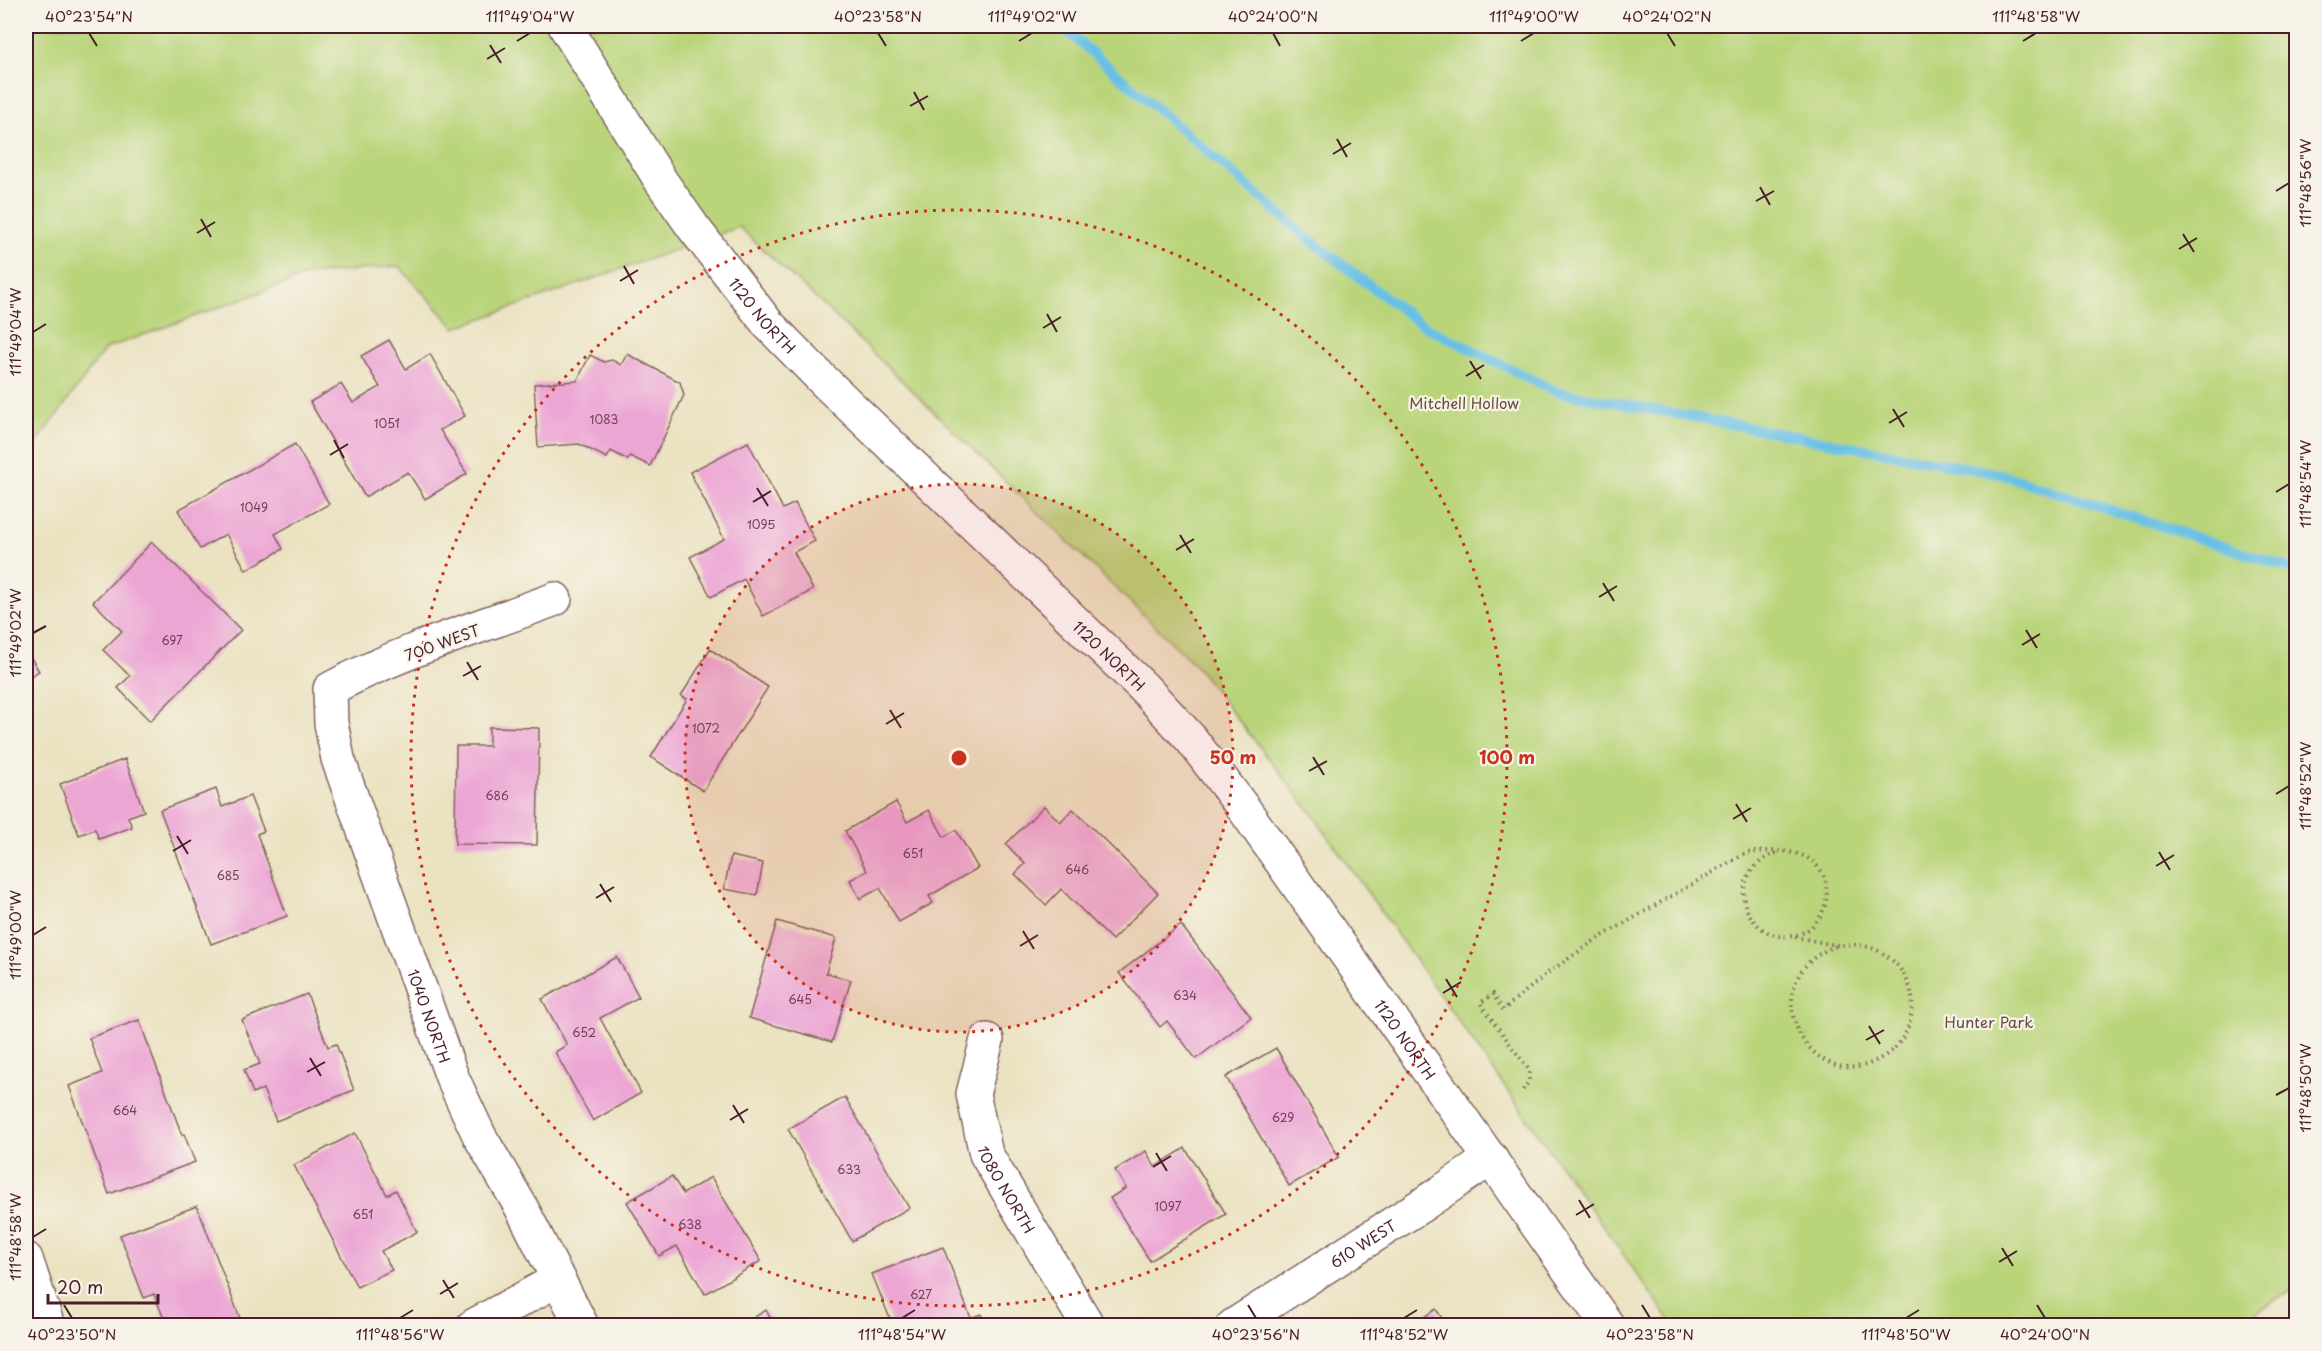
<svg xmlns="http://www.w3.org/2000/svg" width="2322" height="1351" font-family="'Playpen Sans',sans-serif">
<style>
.green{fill:#b9d479;stroke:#827a52;stroke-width:1.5}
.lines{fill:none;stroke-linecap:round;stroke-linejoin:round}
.stream{stroke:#67c0e5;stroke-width:10}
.building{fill:#eca6d4}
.minor-casing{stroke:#826360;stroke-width:36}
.path{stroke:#826360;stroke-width:4;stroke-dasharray:1.5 4.5;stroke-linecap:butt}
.minor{stroke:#fff;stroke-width:33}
.ticks{fill:none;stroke:#4a1f2b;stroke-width:2}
.ring{fill:none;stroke:#c8321e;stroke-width:3;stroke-dasharray:3 6}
.labels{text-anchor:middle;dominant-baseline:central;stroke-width:4.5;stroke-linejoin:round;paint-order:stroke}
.number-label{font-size:12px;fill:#724155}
.street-label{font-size:15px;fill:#4a1f2b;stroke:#f7f3e8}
.park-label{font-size:15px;fill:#664c3e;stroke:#f7f3e8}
.centre{fill:#c8321e;stroke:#f7f3e8;stroke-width:3}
.ring-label{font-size:18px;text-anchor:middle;font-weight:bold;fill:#c8321e;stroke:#f7f3e8;stroke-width:4.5;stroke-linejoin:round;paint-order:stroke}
.neatline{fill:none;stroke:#4a1f2b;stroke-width:2}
.ticks-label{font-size:15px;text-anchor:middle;fill:#4a1f2b}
</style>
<rect width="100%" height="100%" fill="#f7f3e8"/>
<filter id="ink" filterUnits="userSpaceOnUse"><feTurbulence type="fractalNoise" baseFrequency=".0167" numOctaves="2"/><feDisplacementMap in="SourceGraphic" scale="12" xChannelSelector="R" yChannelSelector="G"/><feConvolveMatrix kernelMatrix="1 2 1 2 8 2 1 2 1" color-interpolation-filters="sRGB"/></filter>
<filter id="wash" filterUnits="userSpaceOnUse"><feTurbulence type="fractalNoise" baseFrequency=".008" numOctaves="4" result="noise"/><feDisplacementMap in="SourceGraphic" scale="24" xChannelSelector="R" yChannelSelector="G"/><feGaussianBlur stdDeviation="1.35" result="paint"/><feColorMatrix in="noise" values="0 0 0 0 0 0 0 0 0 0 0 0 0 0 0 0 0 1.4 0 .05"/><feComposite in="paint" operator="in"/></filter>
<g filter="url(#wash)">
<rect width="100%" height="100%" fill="#ebe2c1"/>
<path class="green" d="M26,26H2296V1287L2236,1325H1673L1310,811L1196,666L841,322L739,227L455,328L399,266L308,275L105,349L26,458Z"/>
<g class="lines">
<g class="stream">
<path d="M1061,26L1310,240L1422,325L1557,392L2000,474L2296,570"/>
<path d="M26,33L34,26"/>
</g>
</g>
<g id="blocks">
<g class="building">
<path d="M389,340L406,369L430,354L465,416L440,430L467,474L425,499L408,472L365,497L310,402L341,384L353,403L380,387L361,356Z"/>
<path d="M627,354L680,382L684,395L650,466L630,456L628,460L611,451L607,458L579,444L538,447L534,384L577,381L590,355L604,362L612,360L621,365Z"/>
<path d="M748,442L783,509L795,503L815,541L794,552L813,590L763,616L744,579L711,597L690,557L724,539L690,472Z"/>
<path d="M295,444L329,504L275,534L283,549L246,570L226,534L200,549L178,510Z"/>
<path d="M152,542L241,630L150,721L118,688L130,676L103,650L122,631L93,602Z"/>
<path d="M710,649L768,687L703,791L651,757L687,699L681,696Z"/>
<path d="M26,650L39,671L26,679Z"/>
<path d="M489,727L539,728L537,845L455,844L456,746H489Z"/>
<path d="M125,759L144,811L128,817L132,827L99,839L95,829L79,835L60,784Z"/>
<path d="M216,789L222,807L250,796L264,831L257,834L287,916L211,944L160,810Z"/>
<path d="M896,802L907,822L929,810L944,837L956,830L978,868L929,896L933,903L899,922L880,888L860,899L850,880L867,871L845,831Z"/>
<path d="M1044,806L1060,822L1073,809L1158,893L1112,940L1061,889L1046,905L1015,874L1025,864L1006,844Z"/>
<path d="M731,856L763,863L757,895L724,889Z"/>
<path d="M777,921L836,938L826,973L851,980L832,1042L749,1018Z"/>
<path d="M1181,925L1251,1017L1196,1059L1167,1021L1160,1027L1119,973Z"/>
<path d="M617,957L639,997L600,1018L641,1093L593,1121L555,1052L567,1045L542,999Z"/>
<path d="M307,994L328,1047L336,1044L354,1090L276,1121L263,1089L253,1093L244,1070L260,1064L242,1020Z"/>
<path d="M139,1020L182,1135L184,1134L195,1162L109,1194L69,1086L102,1073L89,1038Z"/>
<path d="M1276,1048L1339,1157L1289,1186L1226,1077Z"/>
<path d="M845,1097L909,1208L852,1241L788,1129Z"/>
<path d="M355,1133L387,1195L396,1190L417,1232L381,1251L392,1270L357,1287L294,1165Z"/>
<path d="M1185,1148L1226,1214L1150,1261L1110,1198L1126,1188L1115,1170L1146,1151L1155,1167Z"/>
<path d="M672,1176L683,1194L711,1177L761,1261L705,1294L677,1246L659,1256L627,1202Z"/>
<path d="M197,1206L243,1326H172L171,1322L166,1324L154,1294L144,1298L120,1235Z"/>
<path d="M943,1247L971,1318L981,1314L986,1326H893L872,1274Z"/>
<path d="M1436,1309L1447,1326H1410Z"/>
<path d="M766,1310L775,1326H740Z"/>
</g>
</g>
</g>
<g filter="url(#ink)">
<use href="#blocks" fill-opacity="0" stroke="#826360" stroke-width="1.5"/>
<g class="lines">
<defs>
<g id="minor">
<path id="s1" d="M565,26L661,181L693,227L768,324L823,380L1143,687L1191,739L1244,809L1608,1326"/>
<path id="s2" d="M555,599C481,627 400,651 330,689L331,723L338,759L452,1077L479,1135L520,1205L582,1326"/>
<path id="s3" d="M987,1040L973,1094L986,1154L1088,1326"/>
<path d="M26,1259L48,1326"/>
<path d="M473,1326L559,1279"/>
<path id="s4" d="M1233,1326L1425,1203L1491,1158"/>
</g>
</defs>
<use href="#minor" class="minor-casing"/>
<g class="path">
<path d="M1795,937C1809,939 1825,944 1839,945C1845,946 1851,944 1857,945C1890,947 1916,979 1912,1011C1909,1032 1899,1048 1881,1058C1809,1102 1745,976 1839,945"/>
<path d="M1523,1090L1529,1081V1070L1480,1003L1493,994L1503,1010L1549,972L1597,939L1746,853C1763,851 1785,849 1801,855C1850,874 1823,951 1772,934C1764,931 1756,925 1751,917C1733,892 1750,861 1777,853"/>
</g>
<use href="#minor" class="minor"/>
</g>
</g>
<path class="ticks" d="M89,33L97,46M878,33L886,46M1273,33L1280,46M1667,33L1675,46M517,41L530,33M1019,41L1032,33M1521,41L1534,33M2023,41L2036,33M490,45L501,63M487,59L505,48M914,92L924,110M910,106L928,96M1337,139L1347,157M1333,154L1351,143M1760,187L1770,205M2276,191L2289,183M1756,201L1774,191M201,219L211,237M197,233L215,222M2183,234L2194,252M2179,249L2197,238M624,266L634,284M620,281L638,270M1047,314L1057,332M1043,328L1061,317M33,332L46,324M1470,361L1481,379M1466,376L1484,365M1893,409L1904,427M1889,423L1907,412M334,440L344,458M330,455L348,444M757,488L768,506M2276,492L2289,484M753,502L771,491M1180,535L1191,553M1176,550L1194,539M1603,583L1614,601M1599,597L1617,586M2026,630L2037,648M33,633L46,626M2022,645L2040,634M467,662L478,680M463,676L481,666M890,710L901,728M886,724L904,713M1313,757L1324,775M1309,771L1327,761M2276,794L2289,786M1736,804L1747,822M1733,819L1751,808M177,836L188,854M173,851L191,840M2159,852L2170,870M2156,866L2174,855M600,884L611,902M596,898L614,887M1023,931L1034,949M33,935L46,927M1020,946L1038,935M1446,979L1457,997M1443,993L1461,982M1869,1026L1880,1044M1866,1040L1884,1030M310,1058L321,1076M307,1072L325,1062M2276,1095L2289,1088M733,1105L744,1123M730,1120L748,1109M1156,1153L1167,1171M1153,1167L1171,1156M1579,1200L1590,1218M1576,1215L1594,1204M33,1237L46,1229M2002,1248L2013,1266M1999,1262L2017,1251M443,1280L454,1298M440,1294L458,1283M64,1305L72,1318M1248,1305L1256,1318M1642,1305L1650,1318M2037,1305L2045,1318M400,1318L413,1310M902,1318L915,1310M1404,1318L1417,1310M1906,1318L1919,1310"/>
<circle cx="959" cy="758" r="274" fill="#c8321e" fill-opacity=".12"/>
<g class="ring">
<circle cx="959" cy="758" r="274"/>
<circle cx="959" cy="758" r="548"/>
</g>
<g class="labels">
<g class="number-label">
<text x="604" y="419">1083</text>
<text x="387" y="423">1051</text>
<text x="254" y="507">1049</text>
<text x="761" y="524">1095</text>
<text x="172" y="640">697</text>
<text x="706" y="728">1072</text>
<text x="497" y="795">686</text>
<text x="913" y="853">651</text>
<text x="1077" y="869">646</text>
<text x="228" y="875">685</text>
<text x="1185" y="995">634</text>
<text x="800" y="999">645</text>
<text x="584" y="1032">652</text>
<text x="125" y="1110">664</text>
<text x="1283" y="1117">629</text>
<text x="849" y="1169">633</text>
<text x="1168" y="1206">1097</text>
<text x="363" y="1214">651</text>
<text x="690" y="1224">638</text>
<text x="921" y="1294">627</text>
</g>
<g class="street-label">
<text stroke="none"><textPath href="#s1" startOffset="351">1120 NORTH</textPath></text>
<text transform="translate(442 642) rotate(-20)">700 WEST</text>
<text stroke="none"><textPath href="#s1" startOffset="837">1120 NORTH</textPath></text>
<text stroke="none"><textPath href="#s2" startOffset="586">1040 NORTH</textPath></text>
<text stroke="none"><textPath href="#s1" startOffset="1323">1120 NORTH</textPath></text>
<text stroke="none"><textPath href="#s3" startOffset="158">1080 NORTH</textPath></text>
<text stroke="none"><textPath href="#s4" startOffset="154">610 WEST</textPath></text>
</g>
<g class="park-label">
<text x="1464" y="402">Mitchell Hollow</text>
<text x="1989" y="1021">Hunter Park</text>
</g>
</g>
<circle cx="959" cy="758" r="9" class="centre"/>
<g class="ring-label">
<text x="1233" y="764">50 m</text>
<text x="1507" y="764">100 m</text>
</g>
<rect width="2322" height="1351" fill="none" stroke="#f7f3e8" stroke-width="66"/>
<path d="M48 1294v9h110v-9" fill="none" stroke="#4a1f2b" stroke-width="3"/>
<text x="57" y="1294" font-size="18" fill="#4a1f2b" stroke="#f7f3e8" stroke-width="4.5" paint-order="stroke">20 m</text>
<rect x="33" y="33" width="2256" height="1285" class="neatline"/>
<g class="ticks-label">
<text x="89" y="22">40°23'54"N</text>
<text x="530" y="22">111°49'04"W</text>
<text x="878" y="22">40°23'58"N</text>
<text x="1032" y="22">111°49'02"W</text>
<text x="1273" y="22">40°24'00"N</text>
<text x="1534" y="22">111°49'00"W</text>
<text x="1667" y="22">40°24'02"N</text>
<text x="2036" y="22">111°48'58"W</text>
<text transform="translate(2306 183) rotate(-90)" y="5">111°48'56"W</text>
<text transform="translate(16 332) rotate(-90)" y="5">111°49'04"W</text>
<text transform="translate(2306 484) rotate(-90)" y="5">111°48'54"W</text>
<text transform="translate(16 633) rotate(-90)" y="5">111°49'02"W</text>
<text transform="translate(2306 786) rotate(-90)" y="5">111°48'52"W</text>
<text transform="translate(16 935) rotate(-90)" y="5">111°49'00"W</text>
<text transform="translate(2306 1088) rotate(-90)" y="5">111°48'50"W</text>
<text transform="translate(16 1237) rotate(-90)" y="5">111°48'58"W</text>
<text x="72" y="1340">40°23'50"N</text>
<text x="400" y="1340">111°48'56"W</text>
<text x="902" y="1340">111°48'54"W</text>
<text x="1256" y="1340">40°23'56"N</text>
<text x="1404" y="1340">111°48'52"W</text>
<text x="1650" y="1340">40°23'58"N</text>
<text x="1906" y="1340">111°48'50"W</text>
<text x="2045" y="1340">40°24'00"N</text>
</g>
</svg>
